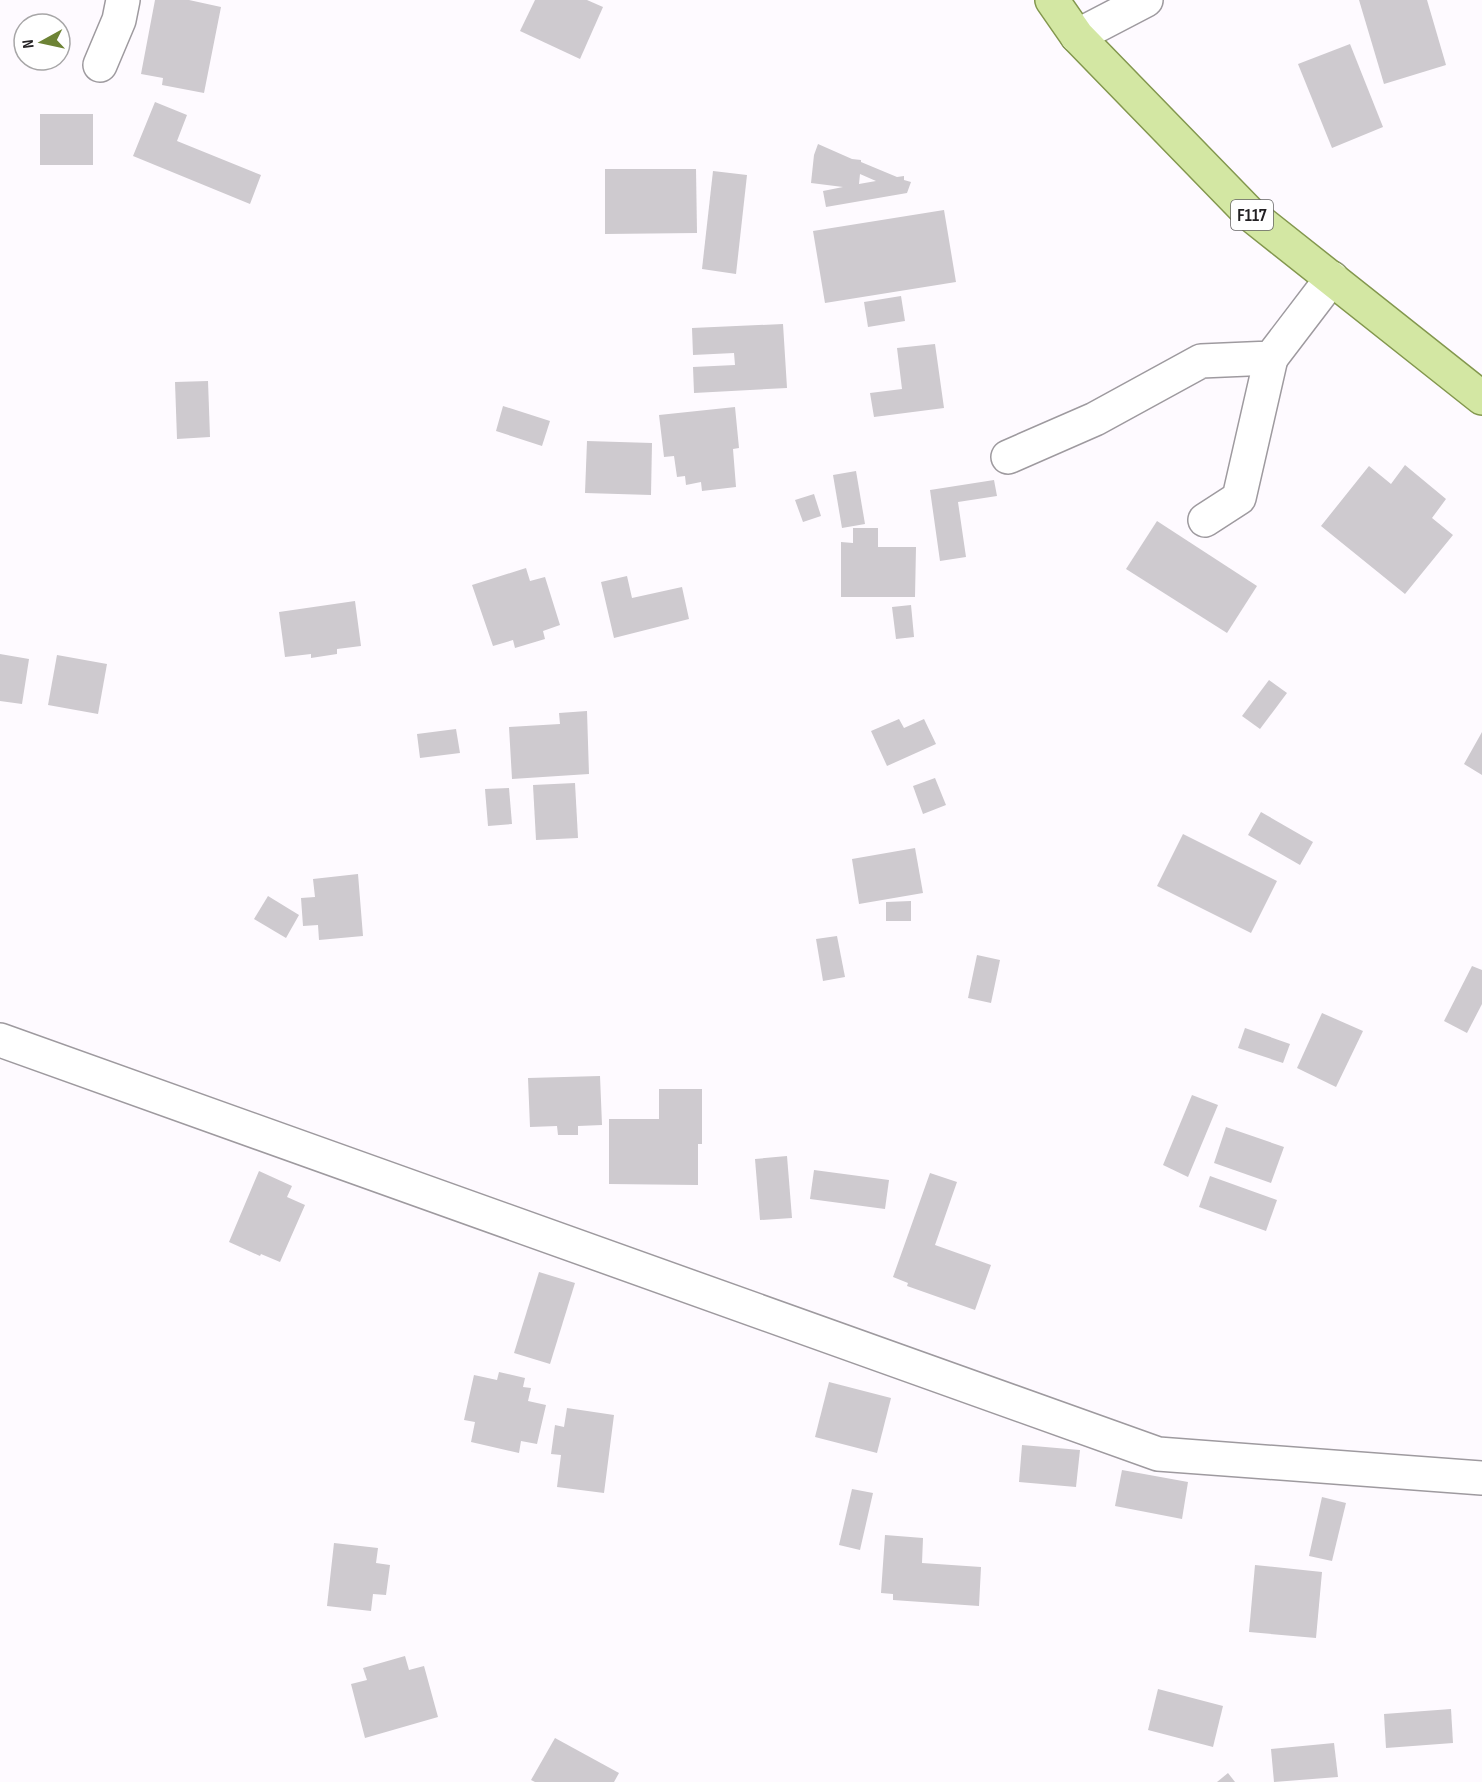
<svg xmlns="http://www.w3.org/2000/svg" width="1482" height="1782" font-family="'Sofia Sans Condensed',sans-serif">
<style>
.building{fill:#cecacf;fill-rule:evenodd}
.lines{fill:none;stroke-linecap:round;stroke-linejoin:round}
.minor-casing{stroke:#9e9a9f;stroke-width:36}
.major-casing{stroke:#83974e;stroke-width:36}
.minor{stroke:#fff;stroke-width:33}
.major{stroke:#d3e7a3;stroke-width:33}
.labels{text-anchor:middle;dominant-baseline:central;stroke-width:4.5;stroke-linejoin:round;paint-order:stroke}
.shield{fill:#fff;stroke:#656465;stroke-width:1.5}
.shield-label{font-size:18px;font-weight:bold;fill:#232123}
</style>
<rect width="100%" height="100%" fill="#fefaff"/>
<g class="building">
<path d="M155,0H189L221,7L204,93L162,85L163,78L141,74Z"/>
<path d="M535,0H587L603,7L580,59L520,31Z"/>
<path d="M1359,0H1427L1446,65L1384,84Z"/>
<path d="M1350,44L1383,127L1332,148L1298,64Z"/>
<path d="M155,102L187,115L177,141L261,175L250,204L133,156Z"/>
<rect x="40" y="114" width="53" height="51"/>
<path d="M818,144L852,159L861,160V162L897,177L904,176V180L911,182L907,193L826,207L823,191L843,187L811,183L814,155ZM860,174L876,181L859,184Z"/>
<path d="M605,169H696L697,233L605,234Z"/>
<path d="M713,171L747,175L736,274L702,269Z"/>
<path d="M944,210L956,282L825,303L813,231Z"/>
<path d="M901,296L905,321L868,327L864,302Z"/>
<path d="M783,324L787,388L694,393L693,367L735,365L734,353L693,355L692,328Z"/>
<path d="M935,344L944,408L874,417L870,393L902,389L897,348Z"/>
<path d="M208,381L210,437L177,439L175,382Z"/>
<path d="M503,406L550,421L542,446L496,431Z"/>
<path d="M735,407L739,448L733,449L736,487L702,491L701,482L686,485L685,476L677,477L674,456L664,457L659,415Z"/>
<path d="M587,441L652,443L651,495L585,493Z"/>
<path d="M1405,465L1446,499L1432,518L1453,535L1405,594L1321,526L1369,466L1391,484Z"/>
<path d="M856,471L865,524L842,528L833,475Z"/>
<path d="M994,480L997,496L958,502L966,557L940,561L930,490Z"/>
<path d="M814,494L821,516L803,522L795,500Z"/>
<path d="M1157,521L1257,586L1227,633L1126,569Z"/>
<path d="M853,528H878V547H916L915,597H841V542L853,543Z"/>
<path d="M526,568L530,581L545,577L560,625L543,631L545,639L515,648L513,640L493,646L472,585Z"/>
<path d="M627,576L632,598L682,587L689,619L614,638L601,582Z"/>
<path d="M355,601L361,646L337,649V654L311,658V654L285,657L279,612Z"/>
<path d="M911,605L914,637L896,639L892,607Z"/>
<path d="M0,654L29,659L22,704L0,701Z"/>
<path d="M57,655L107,664L98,714L48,705Z"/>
<path d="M1269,680L1287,693L1260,729L1242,716Z"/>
<path d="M587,711L589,774L512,779L509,727L560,724L559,713Z"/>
<path d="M899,719L904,728L924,719L936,744L887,766L871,731Z"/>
<path d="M456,729L460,753L420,758L417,734Z"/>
<path d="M1482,732V775L1464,764Z"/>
<path d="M935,778L946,805L923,814L913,786Z"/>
<path d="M575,783L578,838L536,840L533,785Z"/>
<path d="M509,788L512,824L488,826L485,789Z"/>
<path d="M1261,812L1313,842L1300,865L1248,835Z"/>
<path d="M1183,834L1277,881L1251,933L1157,886Z"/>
<path d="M915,848L923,893L859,904L852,859Z"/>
<path d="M358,874L363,936L319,940L318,925L303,926L301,898L315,897L313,879Z"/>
<path d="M268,896L299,915L286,938L254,919Z"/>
<path d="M911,901V921H886V902Z"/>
<path d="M837,936L845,977L823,981L816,939Z"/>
<path d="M977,955L1000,960L991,1003L968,998Z"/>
<path d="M1472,966L1482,970V1004L1467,1033L1444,1021Z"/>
<path d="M1322,1013L1363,1031L1336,1087L1297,1068Z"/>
<path d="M1245,1028L1290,1044L1283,1063L1238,1048Z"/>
<path d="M600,1076L602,1125L578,1126V1135H558L557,1126L530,1127L528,1078Z"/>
<path d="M659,1089H702V1144H698V1185L609,1184V1119H659Z"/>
<path d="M1192,1095L1218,1105L1188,1177L1163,1165Z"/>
<path d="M1226,1127L1284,1147L1271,1183L1214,1163Z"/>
<path d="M787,1156L792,1218L760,1220L755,1159Z"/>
<path d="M814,1170L889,1180L885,1209L810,1199Z"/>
<path d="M259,1171L292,1186L287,1197L305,1205L280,1262L261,1254L260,1256L229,1242Z"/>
<path d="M930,1173L957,1182L935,1245L991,1265L975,1310L907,1286L908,1283L893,1277Z"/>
<path d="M1210,1176L1277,1200L1266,1231L1199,1207Z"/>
<path d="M539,1272L575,1283L550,1364L514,1353Z"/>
<path d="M499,1372L525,1378L523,1387L531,1388L528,1401L546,1405L537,1444L521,1441L519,1453L471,1442L475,1422L464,1420L474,1375L497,1380Z"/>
<path d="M829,1382L891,1398L877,1453L815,1437Z"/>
<path d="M567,1408L614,1415L604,1493L557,1487L561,1455L551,1454L555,1425L564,1427Z"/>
<path d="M1022,1445L1080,1450L1076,1487L1019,1482Z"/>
<path d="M1122,1470L1188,1482L1182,1519L1115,1506Z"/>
<path d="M852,1489L873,1493L860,1550L839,1545Z"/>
<path d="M1322,1497L1346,1503L1332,1561L1309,1556Z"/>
<path d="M885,1535L923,1538L922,1563L981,1567L979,1606L893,1600V1594L881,1593Z"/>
<path d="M334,1543L378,1548L376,1563L390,1565L386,1595L373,1594L371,1611L327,1606Z"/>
<path d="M1255,1565L1322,1572L1316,1638L1249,1632Z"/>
<path d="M405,1656L409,1670L424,1666L438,1717L365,1738L351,1684L367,1680L363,1668Z"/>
<path d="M1158,1689L1223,1706L1213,1747L1148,1730Z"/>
<path d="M1451,1709L1453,1743L1386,1748L1384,1714Z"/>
<path d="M555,1738L619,1773L614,1782H535L531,1780Z"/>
<path d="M1334,1743L1338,1777L1274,1782L1271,1749Z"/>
<path d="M1228,1773L1235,1782H1217Z"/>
</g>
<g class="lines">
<defs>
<g id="minor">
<path d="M1077,36L1146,0"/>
<path d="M100,65L119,20L123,0"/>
<path d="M1008,457L1095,419L1201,361L1271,358L1332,278"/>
<path d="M1205,520L1239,498L1271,358"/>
<path d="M0,1040L1158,1454L1482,1478"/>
</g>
<path id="major" d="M1052,0L1077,36L1250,214L1482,398"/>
</defs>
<use href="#minor" class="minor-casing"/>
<use href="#major" class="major-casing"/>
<use href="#minor" class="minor"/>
<use href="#major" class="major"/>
</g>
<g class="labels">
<rect class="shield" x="1231" y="200" width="42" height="30" rx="4.5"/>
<g class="shield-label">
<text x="1252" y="215">F117</text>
</g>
</g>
<g transform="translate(42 42) rotate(262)"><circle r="28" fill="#ffffff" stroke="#a7a6a7" stroke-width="1.5"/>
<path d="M0-4.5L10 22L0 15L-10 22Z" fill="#6d8335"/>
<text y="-9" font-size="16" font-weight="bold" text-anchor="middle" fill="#232123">N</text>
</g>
</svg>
